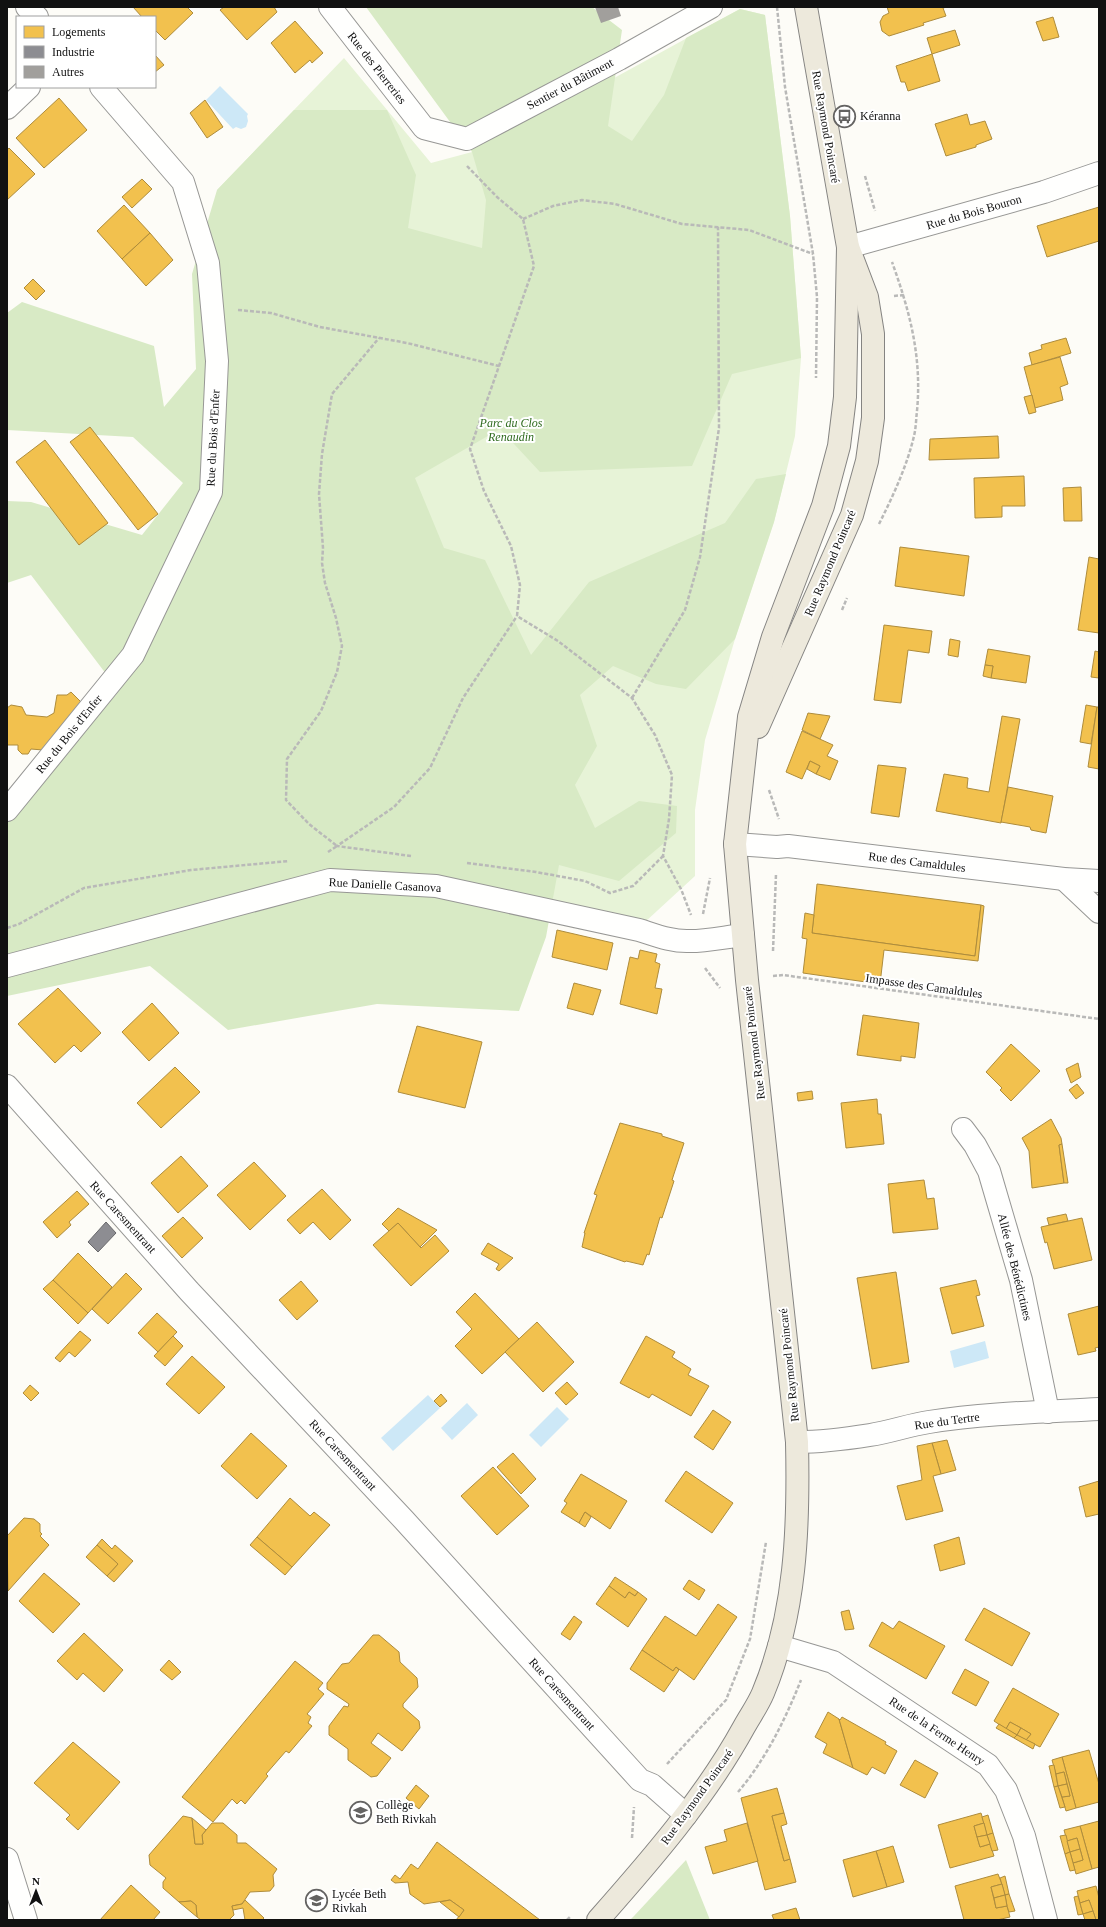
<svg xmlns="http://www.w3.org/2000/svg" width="1106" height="1927" font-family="'Times New Roman',serif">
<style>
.green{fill:#e7f3d7}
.forest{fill:#d8eac5}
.water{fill:#cde8f7}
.homes{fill:#f2c14e;stroke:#ae8c3c}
.industry{fill:#8d8d92;stroke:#68686b}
.building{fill:#a19f9c}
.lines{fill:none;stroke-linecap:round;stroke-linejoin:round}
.minor-casing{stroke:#979795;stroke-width:24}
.major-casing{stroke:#858482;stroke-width:24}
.path{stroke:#b9b9b8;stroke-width:2.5;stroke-dasharray:4 2;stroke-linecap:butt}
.minor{stroke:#fffffe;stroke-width:22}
.major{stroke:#ede9dc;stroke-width:22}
.labels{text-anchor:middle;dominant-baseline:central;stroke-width:4;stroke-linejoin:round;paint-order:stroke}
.street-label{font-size:12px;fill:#111;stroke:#fff}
.poi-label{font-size:12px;fill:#111;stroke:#fff;text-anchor:start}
.park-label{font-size:12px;font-style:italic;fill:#2f6b1f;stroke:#fff}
</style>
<rect width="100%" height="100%" fill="#fdfcf7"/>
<path class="green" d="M740,9L765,15L790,216L801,358L795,436L774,522L735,639L705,740L695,810V876L645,922L7,823L152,653L211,554L217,190L344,58L431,163L472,152L574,100Z"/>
<g class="forest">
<path d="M366,7H592L622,30L608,126L632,141L664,95L686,38L740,9L765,15L790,216L801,358L732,374L692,466L540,472L500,429L415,478L444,548L485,560L531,655L589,582L725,523L756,479L786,474L774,522L735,639L686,689L656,684L613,666L580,695L597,746L575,785L595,828L639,801L677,806L676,833L619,881L559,865L546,937L519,1011L377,1004L228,1030L150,966L7,996V823L119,691L31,575L7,583V501L31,502L142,535L183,483L133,437L7,430V313L22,302L154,346L164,407L196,369L192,274L217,190L294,110H387L416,175L408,228L482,248L486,200L472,152Z"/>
<path d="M686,1860L710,1920H630L634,1916Z"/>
</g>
<g class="water">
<path d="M220,86L248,114L247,116L248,121L246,127L241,129L236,127L233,129L206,100Z"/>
<path d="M985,1341L989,1358L954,1368L950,1351Z"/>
<path d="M428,1395L440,1408L393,1451L381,1438Z"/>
<path d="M467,1403L478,1415L452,1440L441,1428Z"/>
<path d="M557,1407L569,1419L541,1447L529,1435Z"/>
</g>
<g class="homes">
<path d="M133,7H187L193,13L165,40L155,30V17H142Z"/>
<path d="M224,7H274L277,12L247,40L220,10Z"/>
<path d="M887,7H947L943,8L946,16L923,23L924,25L889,36L882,31L880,22L883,16L889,13Z"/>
<path d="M1053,17L1059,37L1043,41L1036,22Z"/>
<path d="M295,21L323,53L312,63L310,60L295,73L271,43Z"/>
<path d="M955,30L960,45L932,54L927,38Z"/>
<path d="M932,54L940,81L908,91L905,82H901L896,66Z"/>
<path d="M155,55L164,65L155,72Z"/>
<path d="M59,98L87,130L44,168L16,138Z"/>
<path d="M205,100L223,127L207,138L190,113Z"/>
<path d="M967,114L970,125L985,121L992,139L976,145V147L946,156L935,124Z"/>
<path d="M9,148L35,174L7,200V150Z"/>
<path d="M142,179L152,189L132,208L122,197Z"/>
<path d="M124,205L150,233L122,259L97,231Z"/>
<path d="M1099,207V241L1047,257L1037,226Z"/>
<path d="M150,233L173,260L146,286L122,259Z"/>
<path d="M33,279L45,291L36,300L24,288Z"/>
<path d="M1066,338L1071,353L1032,365L1029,353L1042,349L1041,345Z"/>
<path d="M1060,357L1068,384L1060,387L1063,400L1035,408L1024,367Z"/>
<path d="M1032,395L1036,412L1029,414L1024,397Z"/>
<path d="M90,427L158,514L138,530L70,442Z"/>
<path d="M998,436L999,458L929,460L930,439Z"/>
<path d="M45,440L108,523L79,545L16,462Z"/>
<path d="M1024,476L1025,506H1002V517L975,518L974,478Z"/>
<path d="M1081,487L1082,521H1064L1063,488Z"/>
<path d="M900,547L969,556L964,596L895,586Z"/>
<path d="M1089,557L1099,559V633L1078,630Z"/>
<path d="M884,625L932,631L929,653L908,650L901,703L874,700Z"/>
<path d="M950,639L960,641L958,657L948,655Z"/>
<path d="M988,649L1030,656L1026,683L991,678L993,666L985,665Z"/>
<path d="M1095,651L1099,652V678L1091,677Z"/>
<path d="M985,665L993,666L991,678L983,676Z"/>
<path d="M71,692L83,704L43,750L31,749L28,754H22L18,750V745H7V708L11,705L22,707L26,715L47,717L54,713L57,695H67Z"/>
<path d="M1086,705L1097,707L1091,744L1080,742Z"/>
<path d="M1097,707H1099V769L1088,767Z"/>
<path d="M808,713L830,716L820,739L802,730Z"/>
<path d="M1002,716L1020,719L1001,823L936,811L944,774L968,778L967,788L989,792Z"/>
<path d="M802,731L833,745L827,756L838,761L830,780L816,774L820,766L810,761L802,779L786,772Z"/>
<path d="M810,761L820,766L816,774L807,769Z"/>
<path d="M878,765L906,768L899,817L871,813Z"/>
<path d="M1008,787L1053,796L1046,833L1031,830L1030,827L1001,822Z"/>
<path d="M817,884L981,905L975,956L812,933Z"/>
<path d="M981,905L984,906L978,961L884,950L880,984L803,973L807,939L802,938L805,913L814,915L812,933L975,956Z"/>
<path d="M557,930L613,943L607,970L552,957Z"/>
<path d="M640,950L657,954L655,962L660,964L655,988L662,989L657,1014L620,1004L630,957L638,959Z"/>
<path d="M574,983L601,990L593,1015L567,1008Z"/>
<path d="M58,988L101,1033L81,1052L74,1045L55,1063L18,1024Z"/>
<path d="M152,1003L179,1033L149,1061L122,1032Z"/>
<path d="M863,1015L919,1023L915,1058L901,1056V1061L857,1055Z"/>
<path d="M417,1026L482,1042L465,1108L398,1092Z"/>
<path d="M1011,1044L1040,1071L1011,1101L1000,1090L1002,1088L986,1072Z"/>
<path d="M1078,1063L1081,1077L1071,1083L1066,1069Z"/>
<path d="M175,1067L200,1092L161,1128L137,1103Z"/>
<path d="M1077,1084L1084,1093L1076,1099L1069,1090Z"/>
<path d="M812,1091L813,1099L798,1101L797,1093Z"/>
<path d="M877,1099L878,1114H881L884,1144L846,1148L841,1103Z"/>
<path d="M1051,1119L1061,1138L1062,1144L1059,1145L1064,1183L1032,1188L1029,1151L1022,1138Z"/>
<path d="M620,1123L662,1134V1136L684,1143L672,1180L674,1181L662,1218L660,1217L649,1255L647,1254L643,1265L626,1261L625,1262L582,1247L585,1233H584L597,1195L594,1194Z"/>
<path d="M1062,1144L1068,1183H1064L1059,1145Z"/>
<path d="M181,1156L208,1186L178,1213L151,1183Z"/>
<path d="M254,1162L286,1196L250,1230L217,1195Z"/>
<path d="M924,1180L927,1199L934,1198L938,1229L893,1233L888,1184Z"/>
<path d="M322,1189L351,1220L330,1240L313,1222L300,1234L287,1220Z"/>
<path d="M77,1191L89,1204L69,1222L71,1225L57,1238L43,1222Z"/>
<path d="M398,1208L437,1230L420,1247L398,1223L389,1231L382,1224Z"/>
<path d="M1066,1214L1068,1221L1049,1225L1047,1218Z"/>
<path d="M183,1217L203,1238L182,1258L162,1236Z"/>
<path d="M1082,1218L1092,1260L1054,1269L1047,1242L1045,1243L1041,1227Z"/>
<path d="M398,1223L421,1248L435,1235L449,1251L411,1286L373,1245Z"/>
<path d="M488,1243L513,1258L499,1271L496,1269L499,1264L481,1254Z"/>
<path d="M78,1253L112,1287L88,1313L53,1280Z"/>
<path d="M896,1272L909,1362L872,1369L857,1278Z"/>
<path d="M126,1273L142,1289L108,1324L92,1309Z"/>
<path d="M53,1280L88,1313L78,1324L43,1289Z"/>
<path d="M976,1280L980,1295L976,1296L984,1326L952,1334L940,1288Z"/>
<path d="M301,1281L318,1301L297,1320L279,1300Z"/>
<path d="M475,1293L519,1339L482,1374L455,1346L472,1329L456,1312Z"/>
<path d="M1099,1306V1347L1095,1348L1096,1351L1078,1355L1068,1314Z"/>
<path d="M157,1313L177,1332L158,1352L138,1333Z"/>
<path d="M537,1322L574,1362L543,1392L505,1352Z"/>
<path d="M80,1331L91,1340L75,1357L69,1352L60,1362L55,1358Z"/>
<path d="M173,1336L183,1346L165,1366L154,1356Z"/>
<path d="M646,1336L675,1352L672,1357L691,1369L688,1375L709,1386L691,1416L652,1394L649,1398L620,1383Z"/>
<path d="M192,1356L225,1387L199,1414L166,1384Z"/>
<path d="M567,1382L578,1394L566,1405L555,1393Z"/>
<path d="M30,1385L39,1393L31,1401L23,1393Z"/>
<path d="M441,1394L447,1401L440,1407L434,1401Z"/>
<path d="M713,1410L731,1422L713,1450L694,1437Z"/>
<path d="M251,1433L287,1466L257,1499L221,1466Z"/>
<path d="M947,1440L956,1470L941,1474L932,1443Z"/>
<path d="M932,1443L941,1474L933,1476L943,1511L906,1520L897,1486L922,1480L917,1446Z"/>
<path d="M513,1453L536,1479L521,1494L497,1467Z"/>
<path d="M493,1467L529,1506L497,1535L461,1496Z"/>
<path d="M686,1471L733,1503L712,1533L665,1501Z"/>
<path d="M581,1474L627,1501L610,1529L585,1512L579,1523L561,1512L567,1503L564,1501Z"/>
<path d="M1099,1481V1514L1086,1517L1079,1487Z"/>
<path d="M290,1498L310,1516L314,1512L330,1525L292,1567L257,1537Z"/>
<path d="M585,1512L591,1517L585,1527L579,1523Z"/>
<path d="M24,1518L34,1519L40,1524V1532L42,1534L40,1536L49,1545L8,1591L7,1536Z"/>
<path d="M257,1537L292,1567L285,1575L250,1545Z"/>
<path d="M959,1537L965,1564L940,1571L934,1545Z"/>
<path d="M102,1539L112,1549L115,1545L133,1561L114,1582L107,1576L118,1564L97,1545Z"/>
<path d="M97,1545L118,1564L107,1576L86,1557Z"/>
<path d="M44,1573L80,1604L53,1633L19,1601Z"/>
<path d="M615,1577L638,1592L635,1596L629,1592L625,1598L609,1586Z"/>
<path d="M689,1580L705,1590L699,1600L683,1589Z"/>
<path d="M609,1586L625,1598L629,1592L635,1596L638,1592L647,1599L628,1627L596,1604Z"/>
<path d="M718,1604L737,1617L694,1680L676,1667L673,1671L642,1650L665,1616L696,1636Z"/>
<path d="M984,1608L1030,1633L1012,1666L965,1640Z"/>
<path d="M849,1610L854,1629L845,1630L841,1612Z"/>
<path d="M574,1616L582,1622L570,1640L561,1634Z"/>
<path d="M899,1621L945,1646L926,1679L869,1646L882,1622L893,1629Z"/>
<path d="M84,1633L123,1670L104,1692L83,1673L77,1680L57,1661Z"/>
<path d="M373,1635H379L399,1652L400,1662L417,1678L418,1687L403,1704V1707L419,1721L420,1728L402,1751L378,1733L371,1743L391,1758L377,1776L371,1777L348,1760V1749L329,1735V1726L344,1706L348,1707L349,1704L327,1689V1683L342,1664L349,1663Z"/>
<path d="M642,1650L673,1671L676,1667L679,1670L664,1692L630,1669Z"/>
<path d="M169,1660L181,1672L172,1680L160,1670Z"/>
<path d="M295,1661L323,1683L318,1689L324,1694L307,1714L311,1717L308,1723L312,1726L289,1753L286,1751L266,1774L268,1776L245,1804L241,1800L237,1804L232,1799L213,1822L182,1797Z"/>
<path d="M965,1669L989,1682L976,1706L952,1693Z"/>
<path d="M1013,1688L1059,1714L1040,1747L1026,1740L1031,1734L1021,1728L1010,1722L1006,1729L994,1721Z"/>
<path d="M828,1712L839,1719L853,1768L823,1753L827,1744L815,1737Z"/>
<path d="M842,1717L886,1742L885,1744L897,1751L885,1774L872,1767L867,1775L853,1768L839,1719L840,1720Z"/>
<path d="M1010,1722L1021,1728L1017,1735L1006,1729Z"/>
<path d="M999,1724L1017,1735L1014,1738L996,1728Z"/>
<path d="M1021,1728L1031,1734L1026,1740L1017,1735Z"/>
<path d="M1017,1735L1035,1744L1033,1749L1014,1738Z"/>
<path d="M73,1742L120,1782L78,1830L66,1819L70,1815L34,1783Z"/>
<path d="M1089,1750L1099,1784V1802L1076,1808L1062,1757Z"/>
<path d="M1062,1757L1076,1808L1066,1811L1062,1797L1070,1796L1064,1772L1056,1774L1052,1760Z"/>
<path d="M915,1760L938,1773L925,1798L900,1785Z"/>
<path d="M1054,1765L1058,1786L1054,1787L1049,1766Z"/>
<path d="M1064,1772L1067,1784L1058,1786L1056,1774Z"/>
<path d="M1067,1784L1070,1796L1062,1797L1058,1786Z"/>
<path d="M416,1785L429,1796L419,1809L406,1798Z"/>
<path d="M1058,1786L1065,1807L1060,1808L1054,1787Z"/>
<path d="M777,1788L784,1813L772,1816L784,1861L790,1859L796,1882L765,1890L741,1798Z"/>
<path d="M784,1813L787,1824L781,1826L790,1859L784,1861L772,1816Z"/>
<path d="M981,1813L984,1823L974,1826L980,1847L990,1844L994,1856L950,1868L938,1825Z"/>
<path d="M988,1815L993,1833L987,1835L982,1817Z"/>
<path d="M183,1816L192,1818L195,1844H203L202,1835L212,1823H223L237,1835V1843H246L277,1869L273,1875L274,1886L270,1891L250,1892L242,1904L232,1906L234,1915L229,1920H201L197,1917L196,1905L191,1901L179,1902L163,1888V1882L166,1878L150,1865L149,1855Z"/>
<path d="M192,1818L206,1830L202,1835L203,1844H195Z"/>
<path d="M1099,1821V1867L1092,1869L1080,1826Z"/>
<path d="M747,1823L758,1861L713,1874L705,1847L727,1841L724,1830Z"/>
<path d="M984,1823L987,1835L977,1837L974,1826Z"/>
<path d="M1080,1826L1092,1869L1076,1874L1073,1863L1083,1860L1077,1838L1067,1841L1064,1830Z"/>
<path d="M993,1833L998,1850L992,1851L987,1835Z"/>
<path d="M987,1835L990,1844L980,1847L977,1837Z"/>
<path d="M1066,1835L1070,1852L1065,1854L1060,1836Z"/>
<path d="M1077,1838L1080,1849L1070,1852L1067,1841Z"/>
<path d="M437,1842L540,1920H456L464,1910L450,1900L424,1904L410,1894L408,1882L395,1883L391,1880L395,1875L400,1879L411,1864L418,1869Z"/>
<path d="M893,1846L904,1882L887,1887L876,1851Z"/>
<path d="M1080,1849L1083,1860L1073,1863L1070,1852Z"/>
<path d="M876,1851L887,1887L853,1897L843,1860Z"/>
<path d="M1070,1852L1075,1870L1070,1871L1065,1854Z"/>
<path d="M998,1874L1002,1884L991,1887L996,1908L1007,1906L1010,1917L997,1920H964L955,1886Z"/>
<path d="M1005,1876L1009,1894L1005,1895L1000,1878Z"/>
<path d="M1002,1884L1005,1895L994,1898L991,1887Z"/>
<path d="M131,1885L160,1912L153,1920H100Z"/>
<path d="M1096,1886L1099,1898V1920H1096L1089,1900L1080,1903L1077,1891Z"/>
<path d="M1009,1894L1015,1911L1009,1912L1007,1906L1005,1895Z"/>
<path d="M1005,1895L1007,1906L996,1908L994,1898Z"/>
<path d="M1078,1896L1083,1914L1078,1915L1074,1897Z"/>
<path d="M245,1900L264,1918L262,1920H245L243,1908L233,1910L232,1906L242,1904Z"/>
<path d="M450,1900L464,1910L459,1917L440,1902Z"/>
<path d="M1089,1900L1093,1911L1083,1914L1080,1903Z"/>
<path d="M191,1901L196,1905L197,1917L179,1902Z"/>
<path d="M796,1908L800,1920H774L772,1915Z"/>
<path d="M1093,1911L1096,1920H1085L1083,1914Z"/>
</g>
<path class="industry" d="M106,1222L116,1233L98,1252L88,1242Z"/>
<path class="building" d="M595,7H618L621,16L601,23Z"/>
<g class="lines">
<defs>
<g id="minor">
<path d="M27,7L37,17"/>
<path d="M330,7L424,128L467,139L619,59L711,7"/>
<path d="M7,108L29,87"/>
<path d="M848,247L1044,192L1099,173"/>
<path d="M7,810L133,655L211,492L217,361L208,263L183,182L101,87"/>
<path d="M735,844L777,847L788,846L1064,879L1099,881"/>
<path d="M1064,879L1099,912"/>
<path d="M7,966L330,880L436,886L639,930C655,935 672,942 690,941C707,941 725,937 743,935"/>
<path d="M7,1086L189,1291L404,1520L640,1780L652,1785L686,1815"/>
<path d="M963,1129L975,1145L989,1171L1021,1280L1048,1412"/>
<path d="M797,1442C822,1442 845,1439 870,1435C890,1432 909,1425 929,1422C986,1413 1042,1412 1099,1409"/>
<path d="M779,1646L833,1662L988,1765L1006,1790L1024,1836L1046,1920"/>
<path d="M7,1859L26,1920"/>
</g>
<g id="major">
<path d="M758,727L852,515L867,461L873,418V334L867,297L848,247L806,7"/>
<path d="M598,1920C651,1860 705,1798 744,1727C750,1716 758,1705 763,1693C796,1614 799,1527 797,1442L747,980L735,844L749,717L773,637L823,506L839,446L845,397L848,247"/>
</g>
</defs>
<use href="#minor" class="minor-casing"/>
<use href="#major" class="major-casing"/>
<g class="path">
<path d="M777,7L785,87L813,254L817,297L816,378"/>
<path d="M467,166L497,197L523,219L534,266L470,449L484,491L511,546L520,585L517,616L558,641L632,698L655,735L672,775L669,819L663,856L681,889L691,915"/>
<path d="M865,176L875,211"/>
<path d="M523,219L553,206L582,200L615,204L682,224L749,230L813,254"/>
<path d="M894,296L904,295"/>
<path d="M238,310L271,313L320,327L407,343L499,366"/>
<path d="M879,524C893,496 907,466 914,436C916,428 916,419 917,411C922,357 910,312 892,262"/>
<path d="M842,610L847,598"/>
<path d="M632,698L685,610L700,557L719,428L718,227"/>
<path d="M769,790L779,819"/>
<path d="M328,852L337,846L309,824L286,800L287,759L321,711L337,672L342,646L336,618L325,583L322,563L323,548L319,494L322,454L332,394L379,338"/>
<path d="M411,856L337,846L394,807L430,768L463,698L517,616"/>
<path d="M467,863L536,872L585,881L610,893L633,886L663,856"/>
<path d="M703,914L710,878"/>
<path d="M7,928L19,924L84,888L191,870L289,861"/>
<path d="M773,951L776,874"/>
<path d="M705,968L720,988"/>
<path d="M773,976L783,975L1099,1019"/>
<path d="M667,1764L726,1700L750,1639L766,1542"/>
<path d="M738,1792C766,1759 785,1720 801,1680"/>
<path d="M632,1838L634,1807"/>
<path d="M567,1920L571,1916"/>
</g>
<use href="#minor" class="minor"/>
<use href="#major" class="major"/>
</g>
<defs>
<symbol id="bus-ring" viewBox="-11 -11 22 22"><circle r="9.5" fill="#fff" stroke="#646362" stroke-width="1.5"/><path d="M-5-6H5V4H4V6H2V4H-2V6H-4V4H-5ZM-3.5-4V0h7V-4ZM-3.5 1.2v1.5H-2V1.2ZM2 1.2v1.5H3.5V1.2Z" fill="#646362"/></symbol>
<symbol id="school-ring" viewBox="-11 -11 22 22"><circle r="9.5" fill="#fff" stroke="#646362" stroke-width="1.5"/><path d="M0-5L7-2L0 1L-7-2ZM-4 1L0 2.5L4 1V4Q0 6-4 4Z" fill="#646362"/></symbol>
</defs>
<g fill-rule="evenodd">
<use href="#bus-ring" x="832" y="104" width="25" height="25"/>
<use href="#school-ring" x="348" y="1800" width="25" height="25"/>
<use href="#school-ring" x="304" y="1888" width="25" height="25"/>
</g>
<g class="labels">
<g class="street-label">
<text transform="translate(377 68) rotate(52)">Rue des Pierreries</text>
<text transform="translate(570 84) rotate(-28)">Sentier du Bâtiment</text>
<text transform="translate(826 127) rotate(80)">Rue Raymond Poincaré</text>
<text transform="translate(974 212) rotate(-16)">Rue du Bois Bouron</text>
<text transform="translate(213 438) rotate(-87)">Rue du Bois d'Enfer</text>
<text transform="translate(830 563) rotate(-67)">Rue Raymond Poincaré</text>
<text transform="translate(69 734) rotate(-51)">Rue du Bois d'Enfer</text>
<text transform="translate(917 862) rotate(7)">Rue des Camaldules</text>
<text transform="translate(385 885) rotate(3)">Rue Danielle Casanova</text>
<text transform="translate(924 986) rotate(8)">Impasse des Camaldules</text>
<text transform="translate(754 1043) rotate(-97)">Rue Raymond Poincaré</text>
<text transform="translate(123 1217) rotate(48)">Rue Caresmentrant</text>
<text transform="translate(1015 1267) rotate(76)">Allée des Bénédictines</text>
<text transform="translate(789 1365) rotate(-96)">Rue Raymond Poincaré</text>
<text transform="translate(947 1421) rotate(-8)">Rue du Tertre</text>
<text transform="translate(343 1455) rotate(47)">Rue Caresmentrant</text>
<text transform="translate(562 1694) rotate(48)">Rue Caresmentrant</text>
<text transform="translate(937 1731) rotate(34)">Rue de la Ferme Henry</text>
<text transform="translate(697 1797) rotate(-54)">Rue Raymond Poincaré</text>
</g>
<g class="poi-label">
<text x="860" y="116">Kéranna</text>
<text x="376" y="1805">Collège<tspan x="376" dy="14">Beth Rivkah</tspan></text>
<text x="332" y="1894">Lycée Beth<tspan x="332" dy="14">Rivkah</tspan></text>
</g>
<g class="park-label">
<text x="511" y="423">Parc du Clos<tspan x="511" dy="14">Renaudin</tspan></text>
</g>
</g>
<rect width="1106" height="1927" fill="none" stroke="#111111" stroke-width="16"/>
<rect x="16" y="16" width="140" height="72" fill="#ffffff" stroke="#a0a0a0"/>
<rect x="24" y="26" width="20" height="12" fill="#f2c14e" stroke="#a0a0a0"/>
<text x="52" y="36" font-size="12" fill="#111111">Logements</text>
<rect x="24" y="46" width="20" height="12" fill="#8d8d92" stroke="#a0a0a0"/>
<text x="52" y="56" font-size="12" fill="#111111">Industrie</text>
<rect x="24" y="66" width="20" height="12" fill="#a19f9c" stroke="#a0a0a0"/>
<text x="52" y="76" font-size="12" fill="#111111">Autres</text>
<g transform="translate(36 1891)" stroke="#ffffff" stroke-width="3" paint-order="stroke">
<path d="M0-3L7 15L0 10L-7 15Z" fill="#111111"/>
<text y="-6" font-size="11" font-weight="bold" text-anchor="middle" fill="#111111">N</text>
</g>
</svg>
